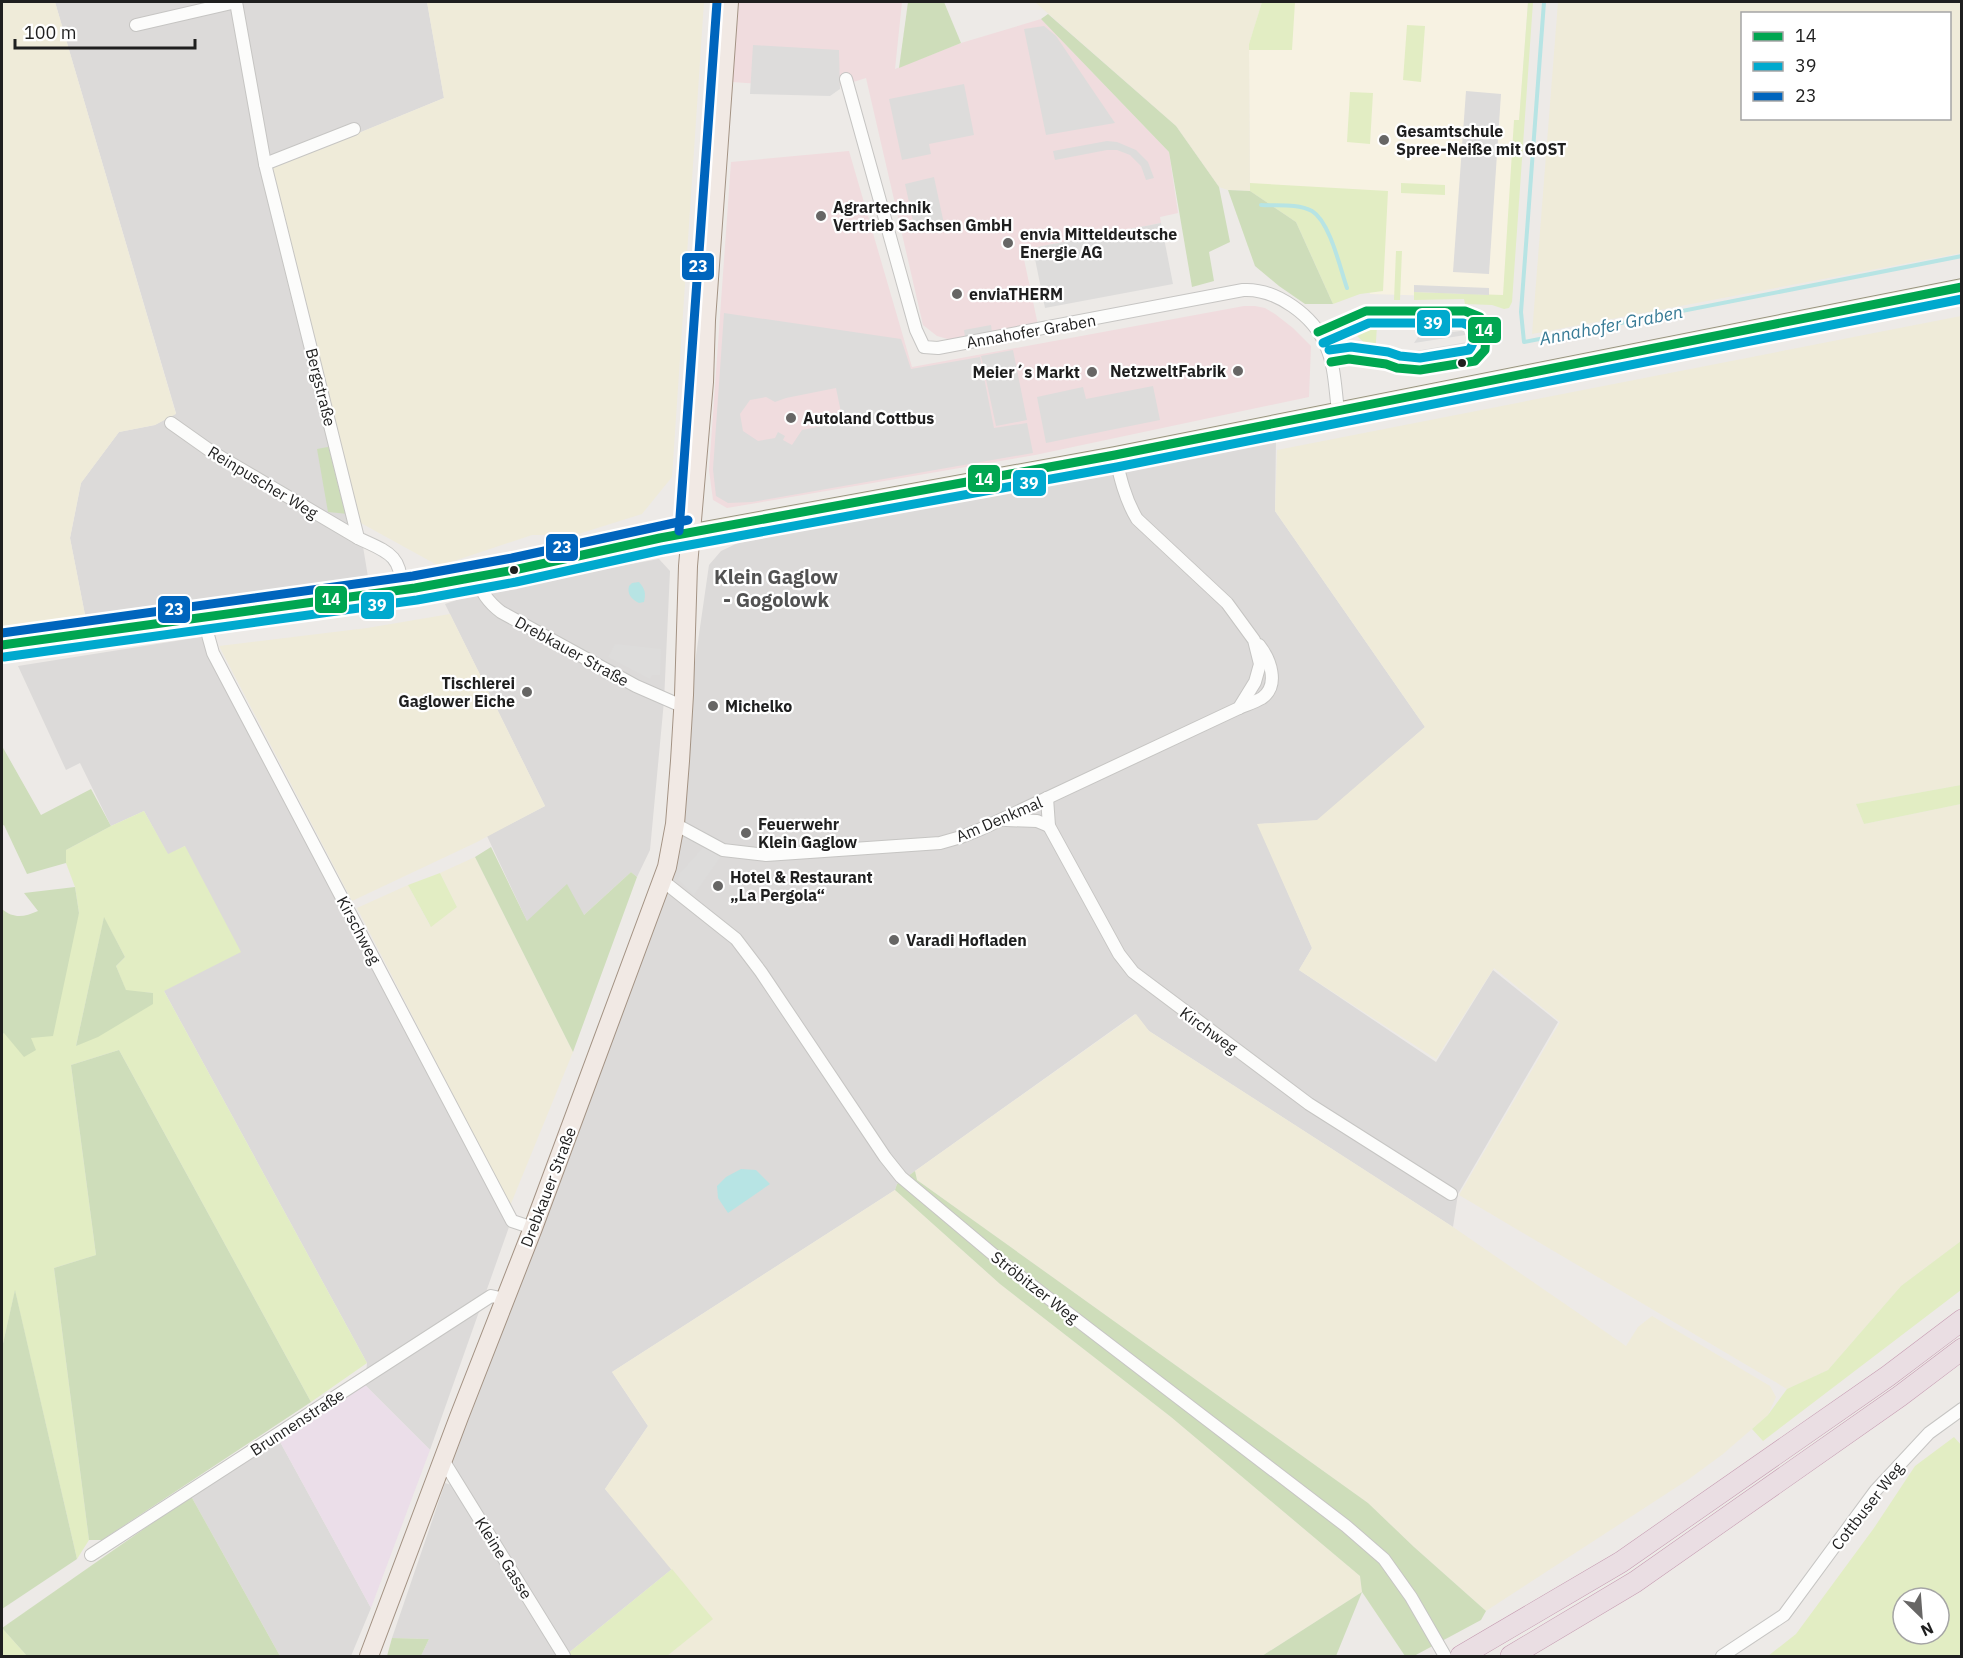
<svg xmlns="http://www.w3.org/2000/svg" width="1963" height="1658" font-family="'IBM Plex Sans',sans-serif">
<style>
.residential{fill:#dcdad9}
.commercial{fill:#f0dcde}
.industrial{fill:#ebdee9}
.education{fill:#f7f2e2}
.farmland{fill:#efebd9;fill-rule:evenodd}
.grass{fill:#e2edc3;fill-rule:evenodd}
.forest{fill:#ceddba}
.parking{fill:#dddcdb;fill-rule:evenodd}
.water{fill:#b7e4e4}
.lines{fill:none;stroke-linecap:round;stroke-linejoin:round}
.stream{stroke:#b7e4e4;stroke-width:4}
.minor-casing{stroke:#c6c5c3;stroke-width:14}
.secondary-casing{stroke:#98947e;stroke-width:18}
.primary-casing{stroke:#a39283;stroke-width:20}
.motorway-casing{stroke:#c59bb1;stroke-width:22}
.minor{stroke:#fcfcfb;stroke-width:12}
.secondary{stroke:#f4f2ea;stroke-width:16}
.primary{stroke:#f1e9e4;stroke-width:18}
.motorway{stroke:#eadee3;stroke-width:21}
.bus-1-casing{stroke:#fff;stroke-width:14}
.bus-2-casing{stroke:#fff;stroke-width:14}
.bus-3-casing{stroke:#fff;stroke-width:14}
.bus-1{stroke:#00a651;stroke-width:9}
.bus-2{stroke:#00a9ce;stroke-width:9}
.bus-3{stroke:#0065bd;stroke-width:9}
.poi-dot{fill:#676665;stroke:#fff;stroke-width:2}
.bus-dot{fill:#1f1f1f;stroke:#fff;stroke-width:2}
.labels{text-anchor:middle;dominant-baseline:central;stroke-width:4.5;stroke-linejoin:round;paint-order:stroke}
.poi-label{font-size:16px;font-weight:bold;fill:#1f1f1f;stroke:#fff;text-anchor:start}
.street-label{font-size:16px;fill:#1f1f1f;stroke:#fff}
.water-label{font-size:18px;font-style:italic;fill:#387b96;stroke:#fff}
.quarter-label{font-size:20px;font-weight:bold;fill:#525252;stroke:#fff}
.line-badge{stroke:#fff;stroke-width:2}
.badge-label{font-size:16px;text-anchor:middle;font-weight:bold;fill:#fff}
</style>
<rect width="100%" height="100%" fill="#edeae7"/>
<g class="residential">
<path d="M55,2H427L444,98L271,169L359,522L368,577L87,625L70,538L81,483L119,432L155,425L176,413Z"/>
<path d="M1276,438L1275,511L1425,727L1317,821L1258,824L1312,948L1299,970L1436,1062L1493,970L1558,1022L1458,1194L1453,1227L1149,1031L1135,1014L915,1171L897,1184L895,1190L612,1372L648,1426L605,1489L672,1569L566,1655L448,1458L659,912L709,565L721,551L740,542L1126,469Z"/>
<path d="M659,559L670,571L664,701L650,850L637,877L631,872L584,915L527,921L487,836L545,806L445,604L483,591Z"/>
<path d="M201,637L509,1227L430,1450L365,1385L367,1363L164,991L185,846L168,855L144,811L111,826L80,763L66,770L18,666Z"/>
<path d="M279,1440L371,1608L351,1656H280L191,1496Z"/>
<path d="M445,1483L455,1486L559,1656H421L429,1639L392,1638Z"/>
</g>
<g class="commercial">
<path d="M739,2H902L895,69L961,43L1041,19L1169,152L1178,213L1160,217L1161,223L1022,250L1038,325L951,340L937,336L923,325L866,78L831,89L732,82Z"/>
<path d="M849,151L912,367L1244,306H1255L1265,308L1275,314L1293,328L1311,346L1309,397L1035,455L727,508L713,500L709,470L731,162Z"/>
</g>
<path class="industrial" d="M365,1385L430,1450L371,1608L279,1440Z"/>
<path class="education" d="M1262,2H1528L1506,298L1370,294L1356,239L1250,191L1249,44Z"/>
<g class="farmland">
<path d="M2,2H55L176,414L155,425L119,432L81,483L70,538L87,625L2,637Z"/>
<path d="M427,2H704L672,477L642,514L575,535H532L439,566L359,522L271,169L444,98Z"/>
<path d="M1035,2H1262L1249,44L1250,191L1228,190L1219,187L1176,126Z"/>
<path d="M1558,2H1961V253L1532,334ZM1742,14H1950V118H1742Z"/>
<path d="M1961,316V785L1856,804L1864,824L1961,804V1241L1901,1286L1828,1370L1787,1389L1459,1195L1560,1022L1494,968L1436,1059L1299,970L1312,948L1257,824L1317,820L1425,727L1275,511L1277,450Z"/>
<path d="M450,614L545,806L477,842L352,901L219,646L367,628Z"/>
<path d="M475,857L573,1052L510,1206L357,908L408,885L430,926L457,907L440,873Z"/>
<path d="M1136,1014L1149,1031L1453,1227L1626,1346L1638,1327L1652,1316L1770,1386L1776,1397L1768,1415L1723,1454L1689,1479L1486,1611L1414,1547L1368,1503L917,1180L915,1171Z"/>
<path d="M895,1190L1000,1284L1171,1417L1360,1576L1362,1592L1262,1656H667L712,1619L605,1489L648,1426L612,1372Z"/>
</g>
<g class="grass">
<path d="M1262,2H1295L1292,50H1249V44Z"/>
<path d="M1528,2H1533L1512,302L1509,308L1504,309L1492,305L1465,304L1464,299L1414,300V292L1503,295L1514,120H1519Z"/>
<path d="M1407,25L1425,26L1421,82L1403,80Z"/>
<path d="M1350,92L1373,93L1370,144L1347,142Z"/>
<path d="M1250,183L1388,191L1383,291L1360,294L1333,304L1296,222L1250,191Z"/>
<path d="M1401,183L1445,185V195L1401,193Z"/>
<path d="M1396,251H1402L1400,300H1394Z"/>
<path d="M1364,322L1377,325L1375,358L1370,357L1372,350L1357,336L1342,331Z"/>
<path d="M1961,785V804L1864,824L1856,804Z"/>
<path d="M144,811L168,854L185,846L241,952L164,991L367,1363L311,1402L119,1050L71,1065L96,1255L54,1268L89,1540L77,1559L15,1291L2,1348V1265L3,1257L2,1251V1035L4,1033L30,1038L79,913L75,887L66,863V850L111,826ZM104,918L125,957L116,966L126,991L153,993L76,1046Z"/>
<path d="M440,873L457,907L431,927L408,885Z"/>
<path d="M1961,1241V1290L1763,1441L1752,1429L1768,1415L1787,1389L1828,1370L1901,1286Z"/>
<path d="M1954,1437L1962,1446L1961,1656H1768L1796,1634L1874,1528L1915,1466ZM1903,1598H1939V1634H1903Z"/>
<path d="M672,1569L713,1619L667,1656H567L566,1655Z"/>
<path d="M2,1627V1628L27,1656H2Z"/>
</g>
<g class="forest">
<path d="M908,2H944L961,43L899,68Z"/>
<path d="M1048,14L1176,126L1219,187L1230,242L1209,252L1214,281L1192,287L1169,152L1041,19Z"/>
<path d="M1228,190L1250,191L1296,222L1333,304H1305L1279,286L1255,266Z"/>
<path d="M333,446L348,514L328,512L317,449Z"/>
<path d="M2,746L41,815L91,789L111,826L66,850V863L27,874L4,825L2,826Z"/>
<path d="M491,847L527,921L567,884L584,915L631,872L637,877L573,1052L475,857Z"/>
<path d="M75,887L79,913L53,1036L31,1038L36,1050L24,1057L4,1033L2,1035V909C14,919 24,917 38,911L24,893Z"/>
<path d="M104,917L125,957L116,966L126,990L153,993V1004L98,1037L76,1046Z"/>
<path d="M119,1050L311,1402L102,1540H89L54,1268L96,1255L71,1065Z"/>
<path d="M915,1171L917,1180L1368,1503L1414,1547L1486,1611L1481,1620L1414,1656H1405L1362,1592L1336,1656H1262L1362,1592L1360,1576L1171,1417L1000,1284L895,1190L897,1184Z"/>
<path d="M15,1290L77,1559L2,1609V1348Z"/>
<path d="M191,1496L280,1656H27L2,1628Z"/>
<path d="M392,1638L429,1639L421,1656H387Z"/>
</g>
<g class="parking">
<path d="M1044,26L1056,36L1115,123L1046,135L1024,29Z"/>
<path d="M753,45L839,50L840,89L830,96L750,94Z"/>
<path d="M964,84L974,135L929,144L931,154L902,160L889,99Z"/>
<path d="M1466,91L1501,94L1489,274L1453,272Z"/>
<path d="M1107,141L1117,142L1136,150L1148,162L1154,178L1146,180L1141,166L1130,155L1117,150H1107L1055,160L1053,151Z"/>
<path d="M934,177L944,224L915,230L905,184Z"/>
<path d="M1161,223L1173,284L1045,308L1035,259L1024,260L1022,250Z"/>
<path d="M1414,285L1489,288V295L1414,292Z"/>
<path d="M724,313L901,339L911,369L980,357L994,428L1027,423L1033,453L752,502L728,503L716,496L713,469ZM836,388L843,422L802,430L792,445L783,440L785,436L778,432L775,438L758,441L743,431L740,414L750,400L766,397L775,402L786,398Z"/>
<path d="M991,325L992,332L965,337L964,330Z"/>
<path d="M1467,330L1472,334L1414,343L1418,337Z"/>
<path d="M1473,341L1470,347L1420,355L1416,351Z"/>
<path d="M1013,350L1027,420L996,426L981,356Z"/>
<path d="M1153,386L1160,420L1046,443L1037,397L1083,387L1086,399Z"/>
<path d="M615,644L661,649L660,675H652L650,679L608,657Z"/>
<path d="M706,844L722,855L694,895L678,880L680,873Z"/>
</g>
<g class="water">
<path d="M639,582C645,589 646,593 644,602L639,603C631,599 627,594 629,586L632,583Z"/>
<path d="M741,1169L756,1170L770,1184L728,1213L718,1198L717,1186L726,1177Z"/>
</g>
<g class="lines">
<g class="stream">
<path d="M1544,2L1521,312L1524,342L1962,256"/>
<path d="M1261,205C1276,206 1298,203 1312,211C1330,222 1340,268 1347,288"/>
</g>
<defs>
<g id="minor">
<path d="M236,2L265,164L358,538C385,551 403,554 401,590"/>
<path d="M136,25L236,2"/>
<path d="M846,79L916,330L924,347L938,348L1243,290C1276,288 1314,316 1326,346C1335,366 1335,389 1338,410"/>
<path d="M265,164L354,129"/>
<path d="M171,423L212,452L358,538"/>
<path d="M476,576C481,592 488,602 501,612L636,686L684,707"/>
<path d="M203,617L213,653L512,1221L533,1228"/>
<path d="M1239,708C1246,705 1255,702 1262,698C1280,685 1270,659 1259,645"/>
<path d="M1047,798L1049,826L1119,954L1133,972L1309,1104L1451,1194"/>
<path d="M1006,820L1037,821L1049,826"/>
<path d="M675,824L723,850L766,855L940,843L961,837L981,829L1239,708L1255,682L1260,664L1254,640L1227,603L1137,519C1125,499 1120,477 1115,455"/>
<path d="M663,881L736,939L761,972L885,1157L901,1177L1013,1271L1346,1526L1384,1559L1411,1597L1445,1656"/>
<path d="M443,1460L564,1656"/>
<path d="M91,1555L491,1296L505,1299"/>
<path d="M1722,1656L1784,1615L1876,1490L1929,1433L1962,1409"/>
</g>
<path id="secondary" d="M2,645L415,588L514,570L660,538L1115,455L1962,287"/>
<path id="primary" d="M369,1656L459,1417L533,1228L667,867L675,824L680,761L684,695L688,566L704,382L706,320L729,2"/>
<g id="motorway">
<path d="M1461,1656L1621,1562L1888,1376L1962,1320"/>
<path d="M1511,1656L1635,1582L1900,1396L1962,1349"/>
</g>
</defs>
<use href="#minor" class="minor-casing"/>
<use href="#secondary" class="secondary-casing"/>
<use href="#primary" class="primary-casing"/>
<use href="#motorway" class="motorway-casing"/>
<use href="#minor" class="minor"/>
<use href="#secondary" class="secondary"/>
<use href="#primary" class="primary"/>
<use href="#motorway" class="motorway"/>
<defs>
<g id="bus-1">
<path d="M1318,332L1366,311H1465L1480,317L1486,335L1485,350L1475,361L1420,370L1397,368L1386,364L1349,359L1331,362"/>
<path d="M2,645L415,588L514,570L660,538L1115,455L1962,287"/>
</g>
<g id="bus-2">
<path d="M1323,343L1369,323H1463L1470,326C1473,335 1476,342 1469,350L1420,358L1400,356L1388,352L1351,347L1329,350"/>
<path d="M4,657L417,600L516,582L662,550L1117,467L1962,299"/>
</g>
<g id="bus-3">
<path d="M679,531L717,2"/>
<path d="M2,633L413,576L512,558L688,520"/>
</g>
</defs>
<use href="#bus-1" class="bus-1-casing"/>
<use href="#bus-2" class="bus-2-casing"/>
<use href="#bus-3" class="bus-3-casing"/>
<use href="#bus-1" class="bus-1"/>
<use href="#bus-2" class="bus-2"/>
<use href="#bus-3" class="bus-3"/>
</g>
<g class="poi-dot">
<circle cx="1384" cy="140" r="6"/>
<circle cx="821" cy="216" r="6"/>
<circle cx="1008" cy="243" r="6"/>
<circle cx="957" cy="294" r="6"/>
<circle cx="1238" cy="371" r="6"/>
<circle cx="1092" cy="372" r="6"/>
<circle cx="791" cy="418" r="6"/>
<circle cx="527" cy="692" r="6"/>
<circle cx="713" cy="706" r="6"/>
<circle cx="746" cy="833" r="6"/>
<circle cx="718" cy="886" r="6"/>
<circle cx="894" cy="940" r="6"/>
</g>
<g class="bus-dot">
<circle cx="1462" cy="363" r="5"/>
<circle cx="514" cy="570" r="5"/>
</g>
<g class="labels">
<g class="poi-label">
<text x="1396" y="131">Gesamtschule<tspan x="1396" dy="18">Spree-Neiße mit GOST</tspan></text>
<text x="833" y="207">Agrartechnik<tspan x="833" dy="18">Vertrieb Sachsen GmbH</tspan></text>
<text x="1020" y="234">envia Mitteldeutsche<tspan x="1020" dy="18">Energie AG</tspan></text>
<text x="969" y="294">enviaTHERM</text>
<text x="1226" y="371" text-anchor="end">NetzweltFabrik</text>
<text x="1080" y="372" text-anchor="end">Meier´s Markt</text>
<text x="803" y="418">Autoland Cottbus</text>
<text x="515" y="683" text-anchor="end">Tischlerei<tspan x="515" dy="18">Gaglower Eiche</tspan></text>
<text x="725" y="706">Michelko</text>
<text x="758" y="824">Feuerwehr<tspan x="758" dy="18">Klein Gaglow</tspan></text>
<text x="730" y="877">Hotel &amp; Restaurant<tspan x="730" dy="18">„La Pergola“</tspan></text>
<text x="906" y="940">Varadi Hofladen</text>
</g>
<g class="street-label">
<text transform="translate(1031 331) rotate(-10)">Annahofer Graben</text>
<text transform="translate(321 387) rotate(76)">Bergstraße</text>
<text transform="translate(263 482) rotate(31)">Reinpuscher Weg</text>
<text transform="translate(572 651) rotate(29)">Drebkauer Straße</text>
<text transform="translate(999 819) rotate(-23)">Am Denkmal</text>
<text transform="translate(359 930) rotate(62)">Kirschweg</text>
<text transform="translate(1209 1030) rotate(36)">Kirchweg</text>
<text transform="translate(548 1187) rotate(-69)">Drebkauer Straße</text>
<text transform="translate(1035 1287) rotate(38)">Ströbitzer Weg</text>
<text transform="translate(297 1422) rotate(-33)">Brunnenstraße</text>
<text transform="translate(1867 1506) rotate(-52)">Cottbuser Weg</text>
<text transform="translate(504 1558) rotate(58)">Kleine Gasse</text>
</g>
<g class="water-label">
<text transform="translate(1611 325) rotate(-11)">Annahofer Graben</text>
</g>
<g class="quarter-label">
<text x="776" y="576">Klein Gaglow<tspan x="776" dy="23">- Gogolowk</tspan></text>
</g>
</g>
<g class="line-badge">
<rect x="681" y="252" width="34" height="29" rx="6" fill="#0065bd"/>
<rect x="1416" y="309" width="35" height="28" rx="6" fill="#00a9ce"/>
<rect x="1467" y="316" width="35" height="28" rx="6" fill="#00a651"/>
<rect x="967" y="464" width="34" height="29" rx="6" fill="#00a651"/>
<rect x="1012" y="469" width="35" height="28" rx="6" fill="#00a9ce"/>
<rect x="545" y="533" width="34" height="29" rx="6" fill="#0065bd"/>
<rect x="314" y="585" width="34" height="29" rx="6" fill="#00a651"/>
<rect x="360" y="591" width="35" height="29" rx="6" fill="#00a9ce"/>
<rect x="157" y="595" width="34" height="29" rx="6" fill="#0065bd"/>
</g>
<g class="badge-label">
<text x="698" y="272">23</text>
<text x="1433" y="329">39</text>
<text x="1484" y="336">14</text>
<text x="984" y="485">14</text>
<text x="1029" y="489">39</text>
<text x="562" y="553">23</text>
<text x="331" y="605">14</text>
<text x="377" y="611">39</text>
<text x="174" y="615">23</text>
</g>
<rect width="1963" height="1658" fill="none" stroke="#1f1f1f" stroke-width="6"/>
<rect x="1741" y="12" width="210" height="108" fill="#ffffff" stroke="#a5a5a5" stroke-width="1.5"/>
<rect x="1753" y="32" width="30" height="9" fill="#00a651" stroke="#a5a5a5" stroke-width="1.5"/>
<text x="1795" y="42" font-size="18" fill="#1f1f1f">14</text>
<rect x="1753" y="62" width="30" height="9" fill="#00a9ce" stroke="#a5a5a5" stroke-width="1.5"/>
<text x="1795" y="72" font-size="18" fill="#1f1f1f">39</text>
<rect x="1753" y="92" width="30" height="9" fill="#0065bd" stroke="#a5a5a5" stroke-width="1.5"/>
<text x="1795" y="102" font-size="18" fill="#1f1f1f">23</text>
<g transform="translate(1921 1616) rotate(155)"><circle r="28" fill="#ffffff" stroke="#a5a5a5" stroke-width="1.5"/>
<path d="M0-4.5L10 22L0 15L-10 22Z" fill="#676665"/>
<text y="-9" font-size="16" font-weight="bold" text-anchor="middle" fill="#1f1f1f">N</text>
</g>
<path d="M15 39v9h180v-9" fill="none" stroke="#1f1f1f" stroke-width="3"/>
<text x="24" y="39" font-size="18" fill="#1f1f1f" stroke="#ffffff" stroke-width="4.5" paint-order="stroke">100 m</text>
</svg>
